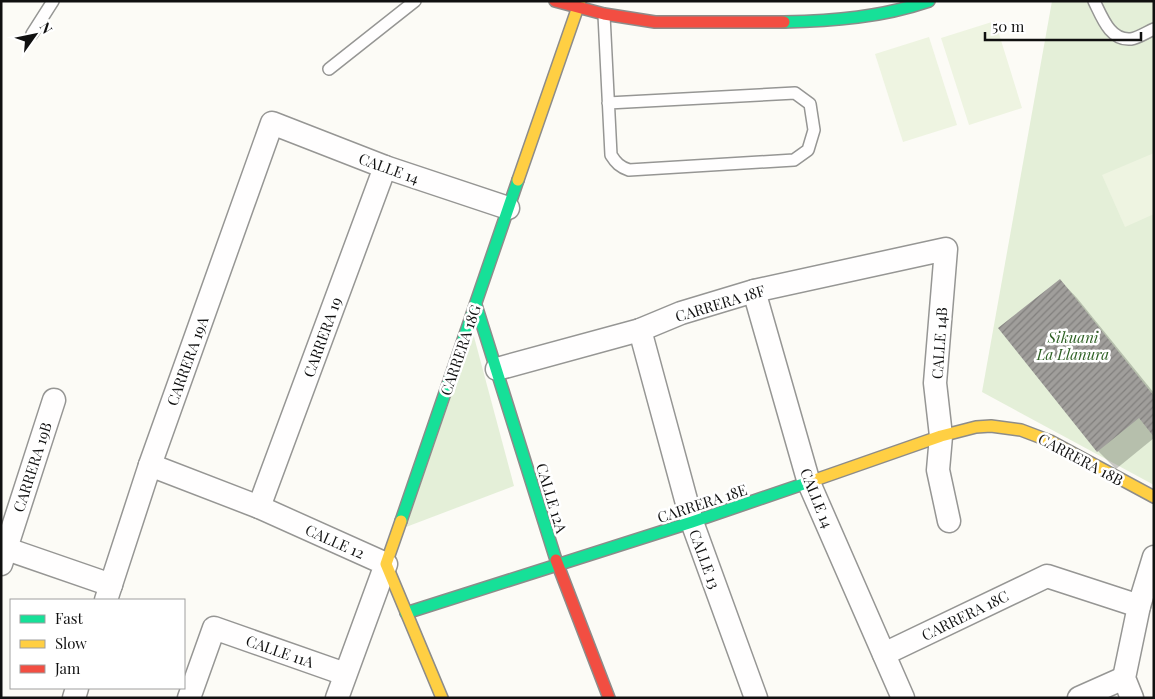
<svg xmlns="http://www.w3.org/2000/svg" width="1155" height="699" font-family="'Playfair Display',serif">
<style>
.park{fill:#e4efd8}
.pitch{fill:#eef4e1}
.shadow{fill:#0003}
.building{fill:url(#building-hatch)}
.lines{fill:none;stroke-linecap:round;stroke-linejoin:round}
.lane-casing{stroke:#969694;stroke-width:14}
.street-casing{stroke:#969694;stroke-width:25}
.fast-casing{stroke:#8d8c8a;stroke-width:14}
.slow-casing{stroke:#8d8c8a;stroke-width:14}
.jam-casing{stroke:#8d8c8a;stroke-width:14}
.lane{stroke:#fffefe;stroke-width:11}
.street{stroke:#fffefe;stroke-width:22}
.fast{stroke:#16e098;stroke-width:11}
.slow{stroke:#ffcf43;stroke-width:11}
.jam{stroke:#f24e42;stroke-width:11}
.labels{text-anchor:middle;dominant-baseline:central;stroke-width:5;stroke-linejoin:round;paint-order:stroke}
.street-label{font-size:15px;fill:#101010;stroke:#fff}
.park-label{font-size:15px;font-style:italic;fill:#2f6225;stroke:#fff}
</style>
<defs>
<pattern id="building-hatch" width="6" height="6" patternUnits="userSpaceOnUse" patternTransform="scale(1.25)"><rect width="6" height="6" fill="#a09e9b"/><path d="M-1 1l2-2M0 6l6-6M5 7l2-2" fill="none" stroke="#817f7d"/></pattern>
</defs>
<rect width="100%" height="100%" fill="#fcfbf6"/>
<g class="park">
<path d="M1052,1H1154V485L982,392Z"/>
<path d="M473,333L514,486L406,527Z"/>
</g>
<g class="pitch">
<path d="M995,21L1022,108L969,125L941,38Z"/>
<path d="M929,37L957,125L903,142L875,54Z"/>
<path d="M1154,153V214L1125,227L1102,175Z"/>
</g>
<path class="shadow" d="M1060,280L1077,298L1154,393V438L1116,469L1098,451Z"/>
<path class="building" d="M1060,279L1154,396V437L1139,418L1097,452L998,328Z"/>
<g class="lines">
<defs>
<g id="lane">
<path d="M1094,1C1102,17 1110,41 1131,39C1138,38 1147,32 1154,29"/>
<path d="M604,15L611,155C616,163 620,167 629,170L794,160L808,150L814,130L810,104L795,93L608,103"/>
<path d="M32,34L53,1"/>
<path d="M329,69L415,1"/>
</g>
<g id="street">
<path d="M754,291L809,483L903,698"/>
<path d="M640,330L692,522L756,698"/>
<path d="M497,369L640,330L681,313L754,291L946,249L935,383L941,436L938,470L949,521"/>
<path d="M150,465L259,507L386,564L337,698"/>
<path d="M259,507L385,167"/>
<path d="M1,547L111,585"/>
<path d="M1,564L54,400"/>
<path d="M106,600L150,465L272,123L385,167L508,208"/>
<path d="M884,654L1047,576L1139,606"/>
<path d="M74,698L77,688"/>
<path d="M189,698L214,628L345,674"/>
<path d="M1079,698L1124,678"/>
<path d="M1132,698L1124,678L1139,606L1154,557"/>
</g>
<g id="fast">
<path d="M784,22C834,21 882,17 929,1"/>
<path d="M476,305L556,560"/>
<path d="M401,521L518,180"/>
<path d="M406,613L692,522L815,480"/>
</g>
<g id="slow">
<path d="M518,180L580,1"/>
<path d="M815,480L941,436L976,427L991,426L1021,430L1050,441L1154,497"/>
<path d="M401,521L386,564L442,698"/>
</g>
<g id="jam">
<path d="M555,1L604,14L655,22H784"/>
<path d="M556,560L609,698"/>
</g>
</defs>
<use href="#lane" class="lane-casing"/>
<use href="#street" class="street-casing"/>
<use href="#fast" class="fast-casing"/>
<use href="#slow" class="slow-casing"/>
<use href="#jam" class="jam-casing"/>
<use href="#lane" class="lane"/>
<use href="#street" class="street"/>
<use href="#fast" class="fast"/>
<use href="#slow" class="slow"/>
<use href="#jam" class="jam"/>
</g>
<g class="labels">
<g class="street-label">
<text transform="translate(389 168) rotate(20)">CALLE 14</text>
<text transform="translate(720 303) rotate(-17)">CARRERA 18F</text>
<text transform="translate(322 337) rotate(-70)">CARRERA 19</text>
<text transform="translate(939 343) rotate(-86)">CALLE 14B</text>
<text transform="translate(460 350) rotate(-71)">CARRERA 18G</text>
<text transform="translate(187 361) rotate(-70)">CARRERA 19A</text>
<text transform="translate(1081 459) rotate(28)">CARRERA 18B</text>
<text transform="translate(32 467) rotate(-72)">CARRERA 19B</text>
<text transform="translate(552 498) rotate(73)">CALLE 12A</text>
<text transform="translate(817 498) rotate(68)">CALLE 14</text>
<text transform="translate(702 503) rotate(-18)">CARRERA 18E</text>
<text transform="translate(335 541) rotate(24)">CALLE 12</text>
<text transform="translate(705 559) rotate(70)">CALLE 13</text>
<text transform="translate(965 615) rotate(-26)">CARRERA 18C</text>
<text transform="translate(280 651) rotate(19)">CALLE 11A</text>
</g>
<g class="park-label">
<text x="1073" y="337">Sikuani<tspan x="1073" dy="17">La Llanura</tspan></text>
</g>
</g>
<rect width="1155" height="699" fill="none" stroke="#101010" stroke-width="5"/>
<rect x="10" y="599" width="175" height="90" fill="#ffffff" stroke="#9f9f9f"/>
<rect x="20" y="615" width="25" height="8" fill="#16e098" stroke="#9f9f9f"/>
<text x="55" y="624" font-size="15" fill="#101010">Fast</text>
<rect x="20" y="640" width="25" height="8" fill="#ffcf43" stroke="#9f9f9f"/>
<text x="55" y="649" font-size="15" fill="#101010">Slow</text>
<rect x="20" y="665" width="25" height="8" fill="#f24e42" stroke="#9f9f9f"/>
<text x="55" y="674" font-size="15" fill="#101010">Jam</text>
<g transform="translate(35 35) rotate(57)" stroke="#ffffff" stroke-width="4" paint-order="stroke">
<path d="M0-4L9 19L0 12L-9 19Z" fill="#101010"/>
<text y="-8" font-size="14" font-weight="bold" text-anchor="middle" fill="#101010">N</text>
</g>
<path d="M985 32v8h156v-8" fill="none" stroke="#101010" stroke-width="2.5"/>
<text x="992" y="32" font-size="15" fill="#101010" stroke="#ffffff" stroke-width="4" paint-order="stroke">50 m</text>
</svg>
